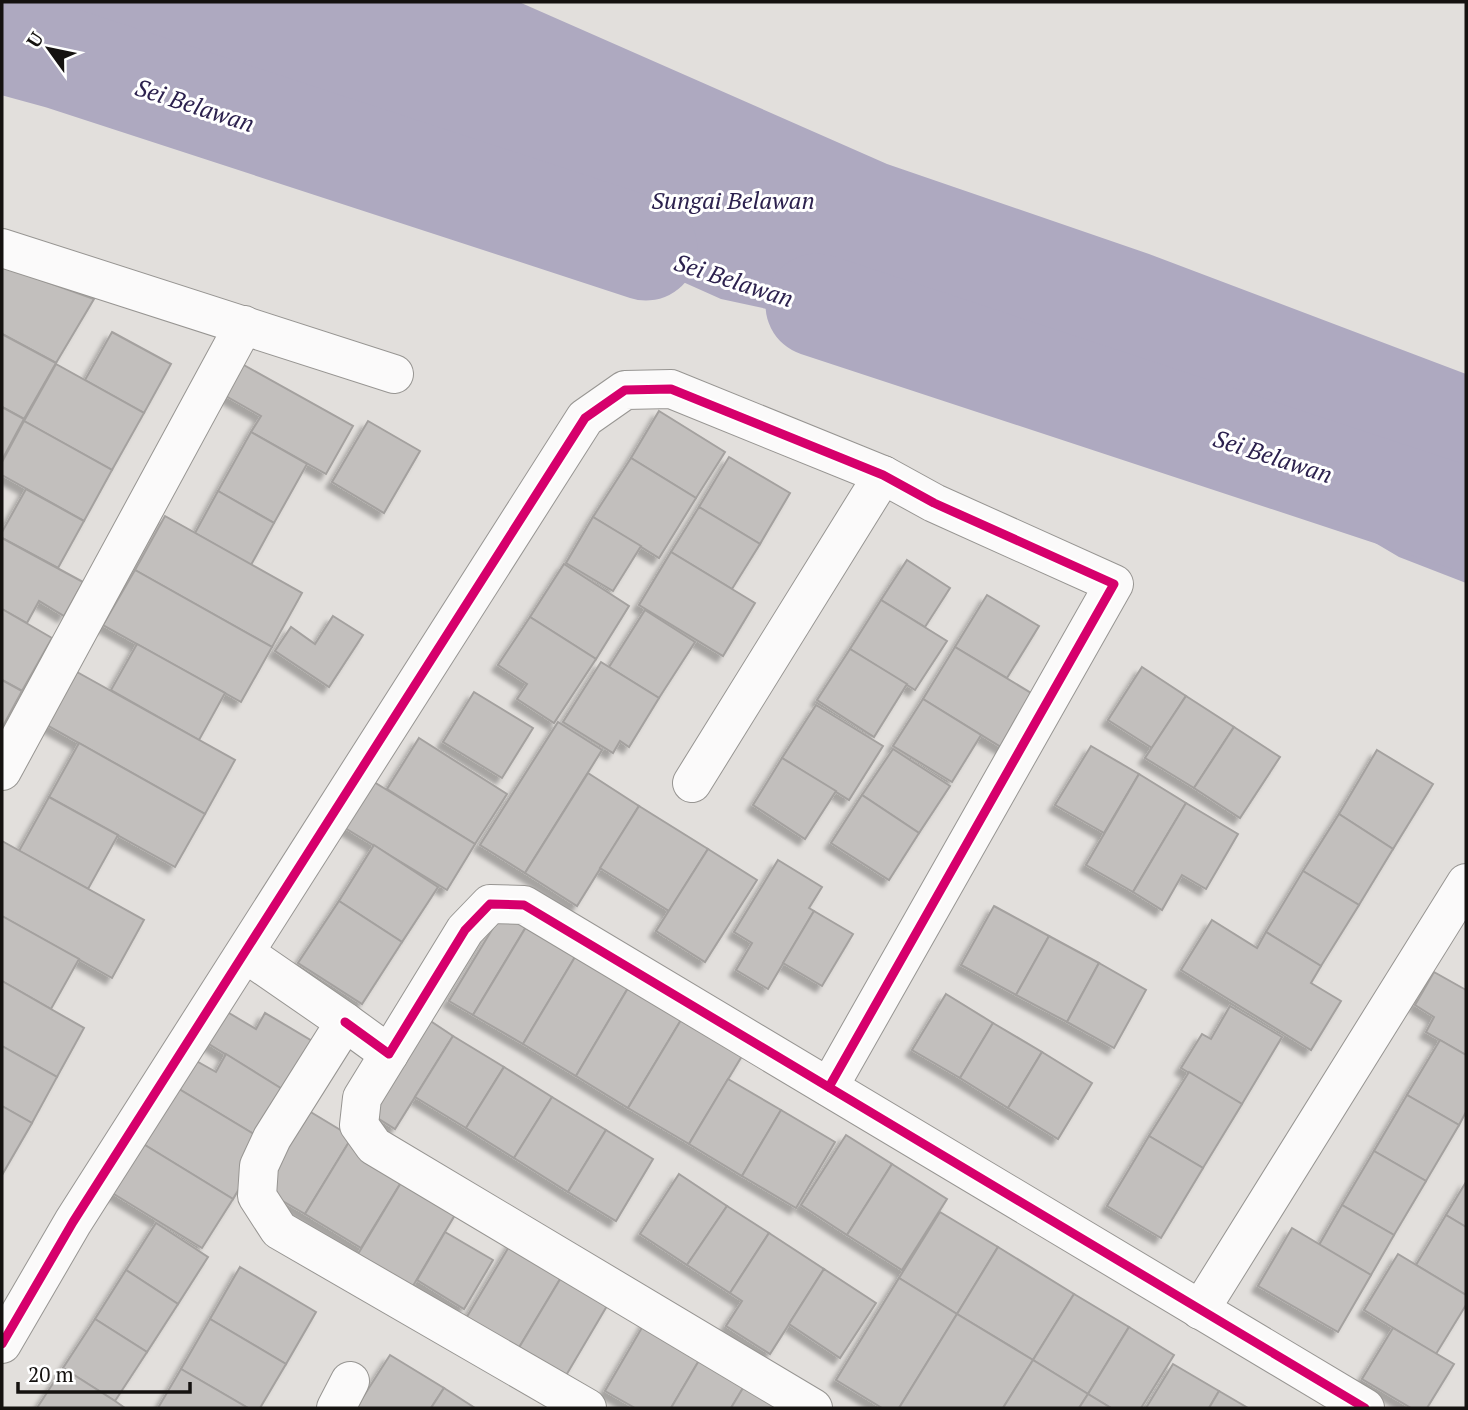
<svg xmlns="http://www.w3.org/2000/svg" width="1468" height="1410" font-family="'PT Serif',serif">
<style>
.water{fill:#aea9c0}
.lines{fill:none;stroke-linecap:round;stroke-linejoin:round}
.river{stroke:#aea9c0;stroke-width:103}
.building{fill:#c2bfbd;stroke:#a4a19f;stroke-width:2;filter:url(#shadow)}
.street-casing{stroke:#979592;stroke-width:40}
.street{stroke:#fbfafa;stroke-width:38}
.cycleway-casing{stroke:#fff;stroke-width:13}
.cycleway{stroke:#d6006c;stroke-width:9}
.labels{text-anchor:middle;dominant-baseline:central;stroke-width:6;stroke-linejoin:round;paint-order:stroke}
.water-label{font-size:24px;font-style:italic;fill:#2c214e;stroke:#fff}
</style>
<defs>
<filter id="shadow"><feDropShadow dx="-6" dy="6" stdDeviation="2" flood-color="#0004"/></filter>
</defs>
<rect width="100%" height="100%" fill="#e2dfdc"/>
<path class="water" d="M2,2H519L887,164L1149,254L1466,374V583L1399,557L1177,426L998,359L721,299L439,173L2,67Z"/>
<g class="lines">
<g class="river">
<path d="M2,42L61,58L646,249"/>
<path d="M817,305L1466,519"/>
</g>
</g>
<g class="building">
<path d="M2,266L94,299L56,363L2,334Z"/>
<path d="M112,332L171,364L144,413L85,380Z"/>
<path d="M2,334L56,363L24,419L2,407Z"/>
<path d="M56,364L144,413L112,470L24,421Z"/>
<path d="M242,364L353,426L326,474L251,432L261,416L224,395Z"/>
<path d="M2,407L24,419L2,460Z"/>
<path d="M659,411L725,452L696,498L631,458Z"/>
<path d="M24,421L112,470L84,521L2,475V462Z"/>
<path d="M368,421L420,451L384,513L332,482Z"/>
<path d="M251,432L307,464L274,523L218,491Z"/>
<path d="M729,457L790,493L760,544L699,507Z"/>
<path d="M631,458L696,498L659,558L593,517Z"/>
<path d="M26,489L84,521L58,568L2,538V532Z"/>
<path d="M218,491L274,523L251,565L195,533Z"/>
<path d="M699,507L760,544L732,589L671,552Z"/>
<path d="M165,516L302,593L272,647L135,570Z"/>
<path d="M593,517L641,546L613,591L566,563Z"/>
<path d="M2,538L83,582L64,616L39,601L27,623L2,609Z"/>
<path d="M671,552L755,603L723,656L639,605Z"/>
<path d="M907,560L950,588L925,627L881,600Z"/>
<path d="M564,564L629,606L596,659L530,617Z"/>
<path d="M135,570L272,647L241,702L103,625Z"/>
<path d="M987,595L1039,626L1007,678L955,647Z"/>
<path d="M881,600L947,641L915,690L850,649Z"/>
<path d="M2,609L52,638L22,691L2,680Z"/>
<path d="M645,610L695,642L659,698L609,667Z"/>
<path d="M333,616L363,635L329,687L275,651L291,627L315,644Z"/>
<path d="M530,617L596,659L554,723L517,699L527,684L498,665Z"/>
<path d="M137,644L225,693L199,740L111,690Z"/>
<path d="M955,647L1046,702L1014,755L923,699Z"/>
<path d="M850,649L907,684L874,737L817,700Z"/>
<path d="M601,662L659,698L629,747L620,741L613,753L563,722Z"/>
<path d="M1142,667L1186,696L1152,748L1108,720Z"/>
<path d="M77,672L235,760L205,814L47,725Z"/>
<path d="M2,680L22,691L2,728Z"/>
<path d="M474,692L533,728L502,778L443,742Z"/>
<path d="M1186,696L1234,727L1194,788L1145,758Z"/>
<path d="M923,699L981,735L952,782L893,746Z"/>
<path d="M816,705L883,746L849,800L782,758Z"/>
<path d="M558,722L602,750L525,873L480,845Z"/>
<path d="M1234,727L1280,757L1240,818L1194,788Z"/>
<path d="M419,738L507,794L475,844L387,789Z"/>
<path d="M79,743L205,814L175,867L49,797Z"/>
<path d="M1091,746L1139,774L1104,833L1055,805Z"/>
<path d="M893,749L950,786L919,833L862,795Z"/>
<path d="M1377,750L1433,784L1393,849L1339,814Z"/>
<path d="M782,758L836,791L805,839L753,805Z"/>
<path d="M588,773L639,806L577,906L525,873Z"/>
<path d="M1139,774L1186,803L1133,892L1086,865Z"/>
<path d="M374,782L475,844L447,890L345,828Z"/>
<path d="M862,795L919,833L889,880L831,843Z"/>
<path d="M49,797L118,835L88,889L19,851Z"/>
<path d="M1186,803L1238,834L1206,889L1182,875L1162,910L1133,892Z"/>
<path d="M639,806L708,849L669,911L600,868Z"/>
<path d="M1339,814L1393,849L1359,905L1303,871Z"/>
<path d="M2,841L144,920L112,978L2,916Z"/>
<path d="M374,845L438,887L402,942L339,901Z"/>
<path d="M708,849L757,880L705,962L656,931Z"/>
<path d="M778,860L822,887L809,908L814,911L768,989L736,970L752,943L734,932Z"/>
<path d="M1303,871L1359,905L1321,966L1266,932Z"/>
<path d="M339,901L402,942L362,1004L298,963Z"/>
<path d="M994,906L1049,936L1016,995L961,965Z"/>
<path d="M505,908L529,922L473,1015L449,1001Z"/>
<path d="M814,911L853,934L822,986L783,963Z"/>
<path d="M2,916L79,959L51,1009L2,981Z"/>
<path d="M1212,920L1257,948L1266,932L1321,966L1311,983L1341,1001L1311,1050L1181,970Z"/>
<path d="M529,922L578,952L523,1044L473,1015Z"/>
<path d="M1049,936L1099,963L1067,1022L1016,995Z"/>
<path d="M578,952L631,983L576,1076L523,1044Z"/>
<path d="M1099,963L1146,990L1114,1048L1067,1022Z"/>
<path d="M1434,972L1466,990V1055L1426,1032L1434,1017L1415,1005Z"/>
<path d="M2,981L84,1028L57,1077L2,1046Z"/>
<path d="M631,983L684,1015L628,1108L576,1076Z"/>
<path d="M946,994L993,1023L960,1078L912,1050Z"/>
<path d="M1230,1006L1282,1037L1242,1104L1181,1068L1202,1034L1211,1039Z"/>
<path d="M224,1010L256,1029L265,1013L324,1048L295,1097L204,1041Z"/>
<path d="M684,1015L745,1051L689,1144L628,1108Z"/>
<path d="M429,1020L453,1036L395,1129L371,1114Z"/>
<path d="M993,1023L1042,1052L1008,1108L960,1078Z"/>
<path d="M453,1036L504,1067L466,1128L415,1097Z"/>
<path d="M1440,1040L1466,1055V1112L1459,1125L1407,1095Z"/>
<path d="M2,1046L57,1077L32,1123L2,1106Z"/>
<path d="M1042,1052L1092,1083L1058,1139L1008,1108Z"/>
<path d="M226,1054L295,1097L267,1142L174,1086L191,1058L216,1072Z"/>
<path d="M504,1067L552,1097L514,1158L466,1128Z"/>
<path d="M1189,1072L1242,1104L1203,1168L1149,1136Z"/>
<path d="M728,1079L781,1110L742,1176L689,1144Z"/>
<path d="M174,1086L267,1142L233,1199L140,1142Z"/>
<path d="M1407,1095L1459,1125L1426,1181L1374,1151Z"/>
<path d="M552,1097L606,1130L568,1192L514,1158Z"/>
<path d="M2,1106L32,1123L2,1175Z"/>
<path d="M781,1110L835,1142L796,1208L742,1176Z"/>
<path d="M309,1111L352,1137L305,1214L262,1189Z"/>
<path d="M606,1130L653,1159L616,1221L568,1192Z"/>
<path d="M846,1135L892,1164L847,1235L801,1205Z"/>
<path d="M1149,1136L1203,1168L1161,1238L1107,1206Z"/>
<path d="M352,1137L408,1171L361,1248L305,1214Z"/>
<path d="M140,1142L233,1199L202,1248L109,1191Z"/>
<path d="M1374,1151L1426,1181L1394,1235L1342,1205Z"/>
<path d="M892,1164L947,1199L902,1270L847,1235Z"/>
<path d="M408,1171L462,1203L410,1291L355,1259Z"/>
<path d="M679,1174L727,1206L687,1265L640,1234Z"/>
<path d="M1466,1182V1227L1446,1215Z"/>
<path d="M1342,1205L1394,1235L1371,1275L1319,1245Z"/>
<path d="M727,1206L769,1233L730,1293L687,1265Z"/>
<path d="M940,1212L998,1247L957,1314L899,1278Z"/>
<path d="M1446,1215L1466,1227V1295L1416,1265Z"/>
<path d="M156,1223L208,1257L178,1304L126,1270Z"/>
<path d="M1292,1228L1371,1275L1338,1332L1258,1286Z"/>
<path d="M445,1232L493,1260L464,1309L417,1280Z"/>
<path d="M769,1233L824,1269L770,1354L726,1326L742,1301L730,1293Z"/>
<path d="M516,1235L568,1266L514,1356L462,1325Z"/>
<path d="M998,1247L1074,1294L1033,1360L957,1314Z"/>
<path d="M1398,1254L1466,1295V1305L1436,1354L1364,1310Z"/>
<path d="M568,1266L614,1294L561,1384L514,1356Z"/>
<path d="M240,1267L316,1312L286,1364L210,1319Z"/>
<path d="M824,1269L876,1303L840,1358L789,1324Z"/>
<path d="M126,1270L178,1304L147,1352L95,1319Z"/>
<path d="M899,1278L957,1314L899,1408H882L836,1380Z"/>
<path d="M1074,1294L1129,1327L1088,1394L1033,1360Z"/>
<path d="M957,1314L1033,1360L1003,1408H899Z"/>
<path d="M95,1319L147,1352L115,1401L63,1368Z"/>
<path d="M210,1319L286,1364L260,1408H248L181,1369Z"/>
<path d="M647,1319L704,1352L671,1408H635L605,1391Z"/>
<path d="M1129,1327L1174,1355L1141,1408H1111L1088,1394Z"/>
<path d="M1393,1328L1454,1364L1427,1408H1411L1362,1379Z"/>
<path d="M704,1352L749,1378L731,1408H671Z"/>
<path d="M390,1355L444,1388L431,1408H356Z"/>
<path d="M1033,1360L1088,1394L1079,1408H1003Z"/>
<path d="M1173,1364L1219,1391L1209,1408H1146Z"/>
<path d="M63,1368L115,1401L125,1408H37Z"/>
<path d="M181,1369L248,1408H158Z"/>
<path d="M749,1378L801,1408H731Z"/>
<path d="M444,1388L475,1408H431Z"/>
<path d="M1219,1391L1248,1408H1209Z"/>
<path d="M1088,1394L1111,1408H1079Z"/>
</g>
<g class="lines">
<defs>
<g id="street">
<path d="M2,248L394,374"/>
<path d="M2,771L244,325"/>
<path d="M692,783L883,475"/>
<path d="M245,953L345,1022L272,1138L259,1166L257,1196L279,1230L587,1408"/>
<path d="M345,1022L389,1054L465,930L490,904L524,905L1365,1408"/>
<path d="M389,1054L362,1098L359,1125L374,1146L813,1408"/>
<path d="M1200,1310L1466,883"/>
<path d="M2,1344L73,1222L585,418L625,390L671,389L883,475L934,503L1114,584L829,1087"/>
<path d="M336,1408L350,1381"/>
</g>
</defs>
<use href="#street" class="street-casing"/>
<use href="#street" class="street"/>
<defs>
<g id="cycleway">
<path d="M345,1022L389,1054L465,930L490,904L524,905L1365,1408"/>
<path d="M2,1344L73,1222L585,418L625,390L671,389L883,475L934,503L1114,584L829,1087"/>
</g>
</defs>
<use href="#cycleway" class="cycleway-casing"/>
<use href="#cycleway" class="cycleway"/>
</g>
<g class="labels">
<g class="water-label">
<text transform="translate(195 105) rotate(18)">Sei Belawan</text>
<text x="733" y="200">Sungai Belawan</text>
<text transform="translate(734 280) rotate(18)">Sei Belawan</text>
<text transform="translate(1273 456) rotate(18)">Sei Belawan</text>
</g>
</g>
<rect width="1468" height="1410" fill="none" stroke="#151210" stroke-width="7"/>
<g transform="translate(49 49) rotate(303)" stroke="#ffffff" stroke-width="5" paint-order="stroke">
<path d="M0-5L12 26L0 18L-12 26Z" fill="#151210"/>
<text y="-10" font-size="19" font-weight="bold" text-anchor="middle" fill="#151210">U</text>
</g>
<path d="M18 1382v10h172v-10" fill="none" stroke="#151210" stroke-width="3.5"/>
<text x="28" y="1382" font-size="21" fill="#151210" stroke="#ffffff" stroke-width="5" paint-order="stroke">20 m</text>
</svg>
